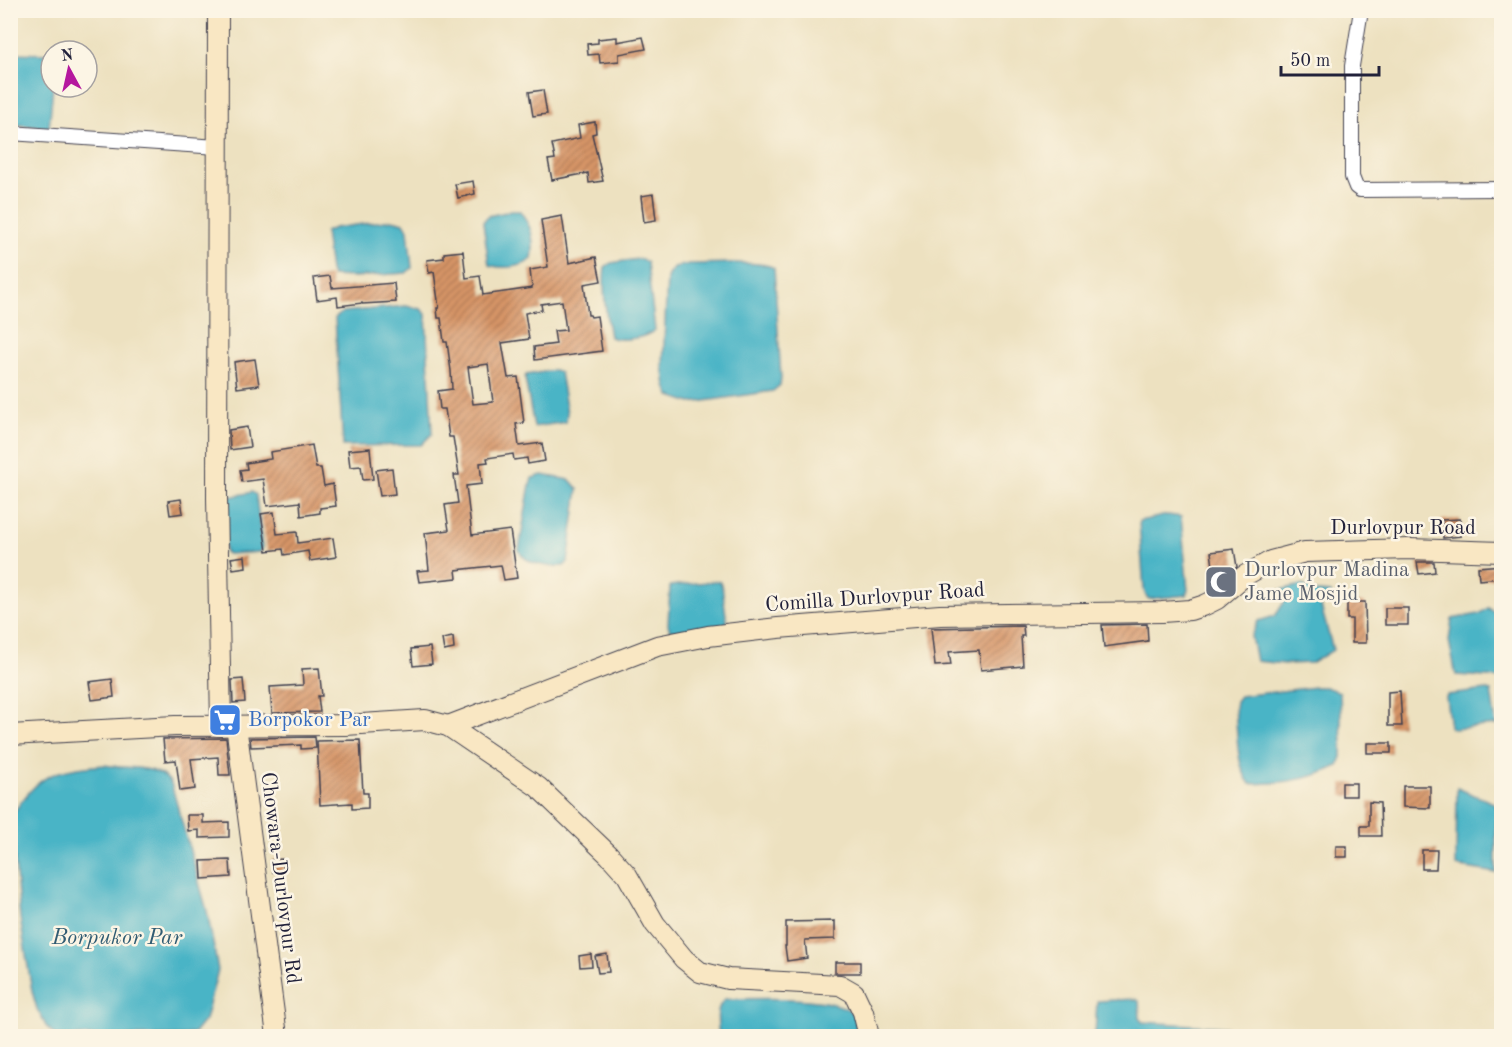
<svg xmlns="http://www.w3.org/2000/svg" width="1512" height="1047" font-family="'Old Standard TT',serif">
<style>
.water{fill:#48b4c6;stroke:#356b80;stroke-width:1.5}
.building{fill:url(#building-hatch);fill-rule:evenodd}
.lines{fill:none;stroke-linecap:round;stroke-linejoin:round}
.street-casing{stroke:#403f4f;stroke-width:16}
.secondary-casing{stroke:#403f4f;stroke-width:22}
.street{stroke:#fff;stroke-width:14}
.secondary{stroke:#f9e7c3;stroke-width:20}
.labels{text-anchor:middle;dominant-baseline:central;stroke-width:5;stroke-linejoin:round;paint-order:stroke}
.street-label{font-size:21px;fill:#22223b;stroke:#fcf5e5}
.worship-label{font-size:21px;fill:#5b616d;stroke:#fcf5e5;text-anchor:start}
.shop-label{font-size:21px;fill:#366cbe;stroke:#fcf5e5;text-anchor:start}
.water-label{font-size:22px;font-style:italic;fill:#315c73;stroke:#fcf5e5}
</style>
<defs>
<pattern id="building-hatch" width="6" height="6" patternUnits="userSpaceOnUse" patternTransform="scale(1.5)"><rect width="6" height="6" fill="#d69466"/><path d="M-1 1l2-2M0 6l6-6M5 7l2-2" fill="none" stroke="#ad7855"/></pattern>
</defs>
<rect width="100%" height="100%" fill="#fcf5e5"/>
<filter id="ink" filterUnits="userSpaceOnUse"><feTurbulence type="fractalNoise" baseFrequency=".0167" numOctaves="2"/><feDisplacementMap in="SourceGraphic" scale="12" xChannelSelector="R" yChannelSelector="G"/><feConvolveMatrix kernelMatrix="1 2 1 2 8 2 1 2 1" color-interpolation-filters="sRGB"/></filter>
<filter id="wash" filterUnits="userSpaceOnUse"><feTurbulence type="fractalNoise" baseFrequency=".008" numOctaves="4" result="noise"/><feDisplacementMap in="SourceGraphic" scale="24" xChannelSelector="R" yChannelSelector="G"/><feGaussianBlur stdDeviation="1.35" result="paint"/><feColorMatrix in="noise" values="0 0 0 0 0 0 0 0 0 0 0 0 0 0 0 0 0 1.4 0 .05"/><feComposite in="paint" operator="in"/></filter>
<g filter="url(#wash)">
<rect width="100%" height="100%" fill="#ede1c0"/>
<g class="water">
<path d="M10,53L51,54V87H53L49,128L11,124Z"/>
<path d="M511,211H520C532,227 535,240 532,259C521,268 503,269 489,265L483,222L488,216Z"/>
<path d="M392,220L404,223L408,230L412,268L406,273L354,277L332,276L330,271L325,232L334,228Z"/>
<path d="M638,259H642L647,263L655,330C646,338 621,342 610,337C606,315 602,289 605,267L611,263Z"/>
<path d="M689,264C706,264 763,260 774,268L781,378L780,385L773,391L691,403L670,396L666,386L663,366L667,278C671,267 678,266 689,264Z"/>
<path d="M406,306L421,309L426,314L432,434L421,445L343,446L335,318L343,312Z"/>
<path d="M554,370L560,372L567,413L566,422L534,427L525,378L526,375Z"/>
<path d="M542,475L570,480L578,489L568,562L564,566C550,567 525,566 519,550L530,484L532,478Z"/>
<path d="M252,492L256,495L262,548L260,552L228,554L225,552V498Z"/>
<path d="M1168,515L1181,517L1188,591L1187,595L1149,599L1146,596L1144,590L1139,521Z"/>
<path d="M716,581L720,582L722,586L727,623L724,626L678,631L670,630L668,625L670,586Z"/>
<path d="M1302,585L1316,592L1331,593L1332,599L1320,603L1333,650L1312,663L1286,664L1256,661L1251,636L1258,621L1275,616L1285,601L1280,590Z"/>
<path d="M1488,608L1501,616V626H1498L1499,640L1501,641V678L1456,675L1449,641L1452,619L1479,614Z"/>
<path d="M1315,687H1325L1340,692L1342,749V757L1338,766C1310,780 1282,783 1250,784C1235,764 1238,733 1235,708L1236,701L1240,696Z"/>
<path d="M1487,690L1491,691L1496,725L1453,729L1450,727L1446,697L1447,695Z"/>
<path d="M105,765C128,770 155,763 171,783L207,911L218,970L205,1020L195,1032L183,1036H56L46,1026L37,1009L32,991L20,918L11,817C40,772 53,770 105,765Z"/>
<path d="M1457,788L1496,804V873L1456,866Z"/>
<path d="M725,999C750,999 840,994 853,1014C857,1019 856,1030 857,1036H719C718,1024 714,1008 725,999Z"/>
<path d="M1135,999L1139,1001L1140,1018L1142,1022L1226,1027L1235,1036H1095L1097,1001Z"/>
</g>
<g id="blocks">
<g class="building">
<path d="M617,37V42L643,37L646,49L619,54V61L600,63L599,54L588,55L587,44L598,43V39Z"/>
<path d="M543,90L547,114L533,116L529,92Z"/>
<path d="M595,122L596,133L592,134L603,181L589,183L588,173L552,180L548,160L555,159L552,144L580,138L578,125Z"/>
<path d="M473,181L475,194L458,198L455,184Z"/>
<path d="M653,194L656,220L644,222L641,196Z"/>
<path d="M562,216L569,263L596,257L601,281L584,284L588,315H590L591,317L597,316L602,351L535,360L534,347L556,344L554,331L566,330L562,301L541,304L542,310L525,313L529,339L502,343L508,378L518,377L524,423L516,424L519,446L542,443L545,461L528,464L527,458L514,460L513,454L487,458L488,462L480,463L482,484L466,486L472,535L510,530L517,578L504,580L501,565L456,570L457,578L419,582L417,571L429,570L425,533L449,530L445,505L458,503L454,475H459L453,437H449L445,409H440L438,391L452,389L451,371L447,342H444L441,318H438L437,308H439L434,272L429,273L427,260L444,258V253L463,251L466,278L480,276L483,295L532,288L530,270L548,267L541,220ZM488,364L493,402L473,404L468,367Z"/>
<path d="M330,276L332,288L394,283L396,302L362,304V303L338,306L337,297L317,300L314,278Z"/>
<path d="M255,359L259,385L237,388L234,362Z"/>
<path d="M247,427L250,447L230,450L229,430Z"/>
<path d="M312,445L316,468H321L324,486L333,484L336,506L320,508V513L301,516L300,502L267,506L263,479L242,482L240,470L247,469L246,463L271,459L270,452Z"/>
<path d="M370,448L373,479L363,480L361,466L350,467L348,450Z"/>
<path d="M392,468L395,494L380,496L376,470Z"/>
<path d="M181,499L183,513L170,515L168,501Z"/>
<path d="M274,512L277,534L297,532L298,543L333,538L336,557L310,561L308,551L284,555L283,549L267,551L261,514Z"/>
<path d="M1460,519L1461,536L1443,538L1442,520Z"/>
<path d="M1234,549L1237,567L1221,580L1215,581L1211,552Z"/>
<path d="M245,556L246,567L233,569L231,558Z"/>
<path d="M1417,562H1434L1435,572L1419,574Z"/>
<path d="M1502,565V578L1479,580L1478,567Z"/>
<path d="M1347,602H1365L1366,643H1352V619H1347Z"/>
<rect x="1385" y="608" width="23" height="17"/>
<path d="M1147,624L1148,641L1104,647L1102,625Z"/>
<path d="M1023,626L1024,636H1021L1023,666L981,670L979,650L949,652L951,665L935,666L931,628Z"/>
<path d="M453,637L454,649L444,651L442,639Z"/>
<path d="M430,647L432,664L413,666L411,649Z"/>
<path d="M319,668L322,696H318L320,712L272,713L270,687L303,685L302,669Z"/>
<path d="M112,679L114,697L92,700L89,682Z"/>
<path d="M243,679L245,702L233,703L232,680Z"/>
<path d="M1400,691L1402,726H1388V692Z"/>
<path d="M315,737L316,748L301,749V745L251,747L250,738Z"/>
<path d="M226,738L230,775H219L218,757L191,759L195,789L180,791L176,760L165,761L163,739Z"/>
<path d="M360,740L363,793H368V808L352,809V803L320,805L317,741Z"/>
<rect x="1367" y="743" width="24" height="10"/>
<rect x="1342" y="783" width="14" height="13"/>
<path d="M1403,786H1430V808L1403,807Z"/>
<path d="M1369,802L1380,803L1381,836H1361V826H1369Z"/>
<path d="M187,815H203V823L229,822V837L199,838V830L188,831Z"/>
<rect x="1336" y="846" width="11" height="11"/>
<path d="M1422,850H1437L1436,869H1422Z"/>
<path d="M282,859L284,870L273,872L272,860Z"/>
<path d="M230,860L231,877L202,879L201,861Z"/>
<path d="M835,921V939L805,940L807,958L787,961L785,946H786V922Z"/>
<path d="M591,954L592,966L580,967L579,956Z"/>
<path d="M607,954L609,972L598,973L595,956Z"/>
<rect x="835" y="962" width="25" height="11"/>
</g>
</g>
</g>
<g filter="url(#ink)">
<use href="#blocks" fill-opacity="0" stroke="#403f4f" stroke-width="1.5"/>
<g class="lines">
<defs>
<g id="street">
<path d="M1361,10L1352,66V177L1356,187L1360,190L1502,189"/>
<path d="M10,133L218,147"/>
</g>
<g id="secondary">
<path d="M218,10L217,498L221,726"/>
<path d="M236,725L277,1036"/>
<path d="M448,726L657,646L708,636L778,628L940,615L1162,612L1190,610L1205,605L1217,599L1244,576L1271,561L1305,552L1409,549L1502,552"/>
<path d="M10,735L175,726L345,725L425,720L448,726L538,787L609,855L627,875L655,924L684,959L700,972L728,979L840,985L854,993L863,1012L869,1036"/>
</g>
</defs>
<use href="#street" class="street-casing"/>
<use href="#secondary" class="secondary-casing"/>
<use href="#street" class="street"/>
<use href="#secondary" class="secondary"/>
</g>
</g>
<defs>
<symbol id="mosque-square" viewBox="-11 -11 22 22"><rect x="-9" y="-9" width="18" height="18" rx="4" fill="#6b7280" stroke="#fcf5e5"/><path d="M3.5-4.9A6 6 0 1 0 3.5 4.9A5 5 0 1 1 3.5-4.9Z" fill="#fff"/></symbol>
<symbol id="supermarket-square" viewBox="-11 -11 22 22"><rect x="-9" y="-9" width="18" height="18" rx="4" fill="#3f7fe0" stroke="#fcf5e5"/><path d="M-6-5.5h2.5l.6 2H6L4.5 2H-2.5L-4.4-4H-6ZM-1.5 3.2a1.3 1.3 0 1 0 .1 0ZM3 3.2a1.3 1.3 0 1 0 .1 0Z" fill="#fff"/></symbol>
</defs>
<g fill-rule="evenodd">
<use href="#mosque-square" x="1202" y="563" width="38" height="38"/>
<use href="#supermarket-square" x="206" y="701" width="38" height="38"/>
</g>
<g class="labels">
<g class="street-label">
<text x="1403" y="528">Durlovpur Road</text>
<text transform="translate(875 598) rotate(-4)">Comilla Durlovpur Road</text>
<text transform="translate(280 878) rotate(83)">Chowara-Durlovpur Rd</text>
</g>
<g class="worship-label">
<text x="1244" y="570">Durlovpur Madina<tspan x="1244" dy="24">Jame Mosjid</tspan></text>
</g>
<g class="shop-label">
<text x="248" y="720">Borpokor Par</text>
</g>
<g class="water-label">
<text x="117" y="938">Borpukor Par</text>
</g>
</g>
<rect width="1512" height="1047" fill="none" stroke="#fcf5e5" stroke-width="36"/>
<g transform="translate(69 69) rotate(352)"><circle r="28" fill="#fcf5e5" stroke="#a5a1a1" stroke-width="1.5"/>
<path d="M0-4.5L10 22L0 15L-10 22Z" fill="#b5179e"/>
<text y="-9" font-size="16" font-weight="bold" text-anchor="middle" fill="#22223b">N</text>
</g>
<path d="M1281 66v9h98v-9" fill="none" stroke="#22223b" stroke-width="3"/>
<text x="1290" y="66" font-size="18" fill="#22223b" stroke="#fcf5e5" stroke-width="4.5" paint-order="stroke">50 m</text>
</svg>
